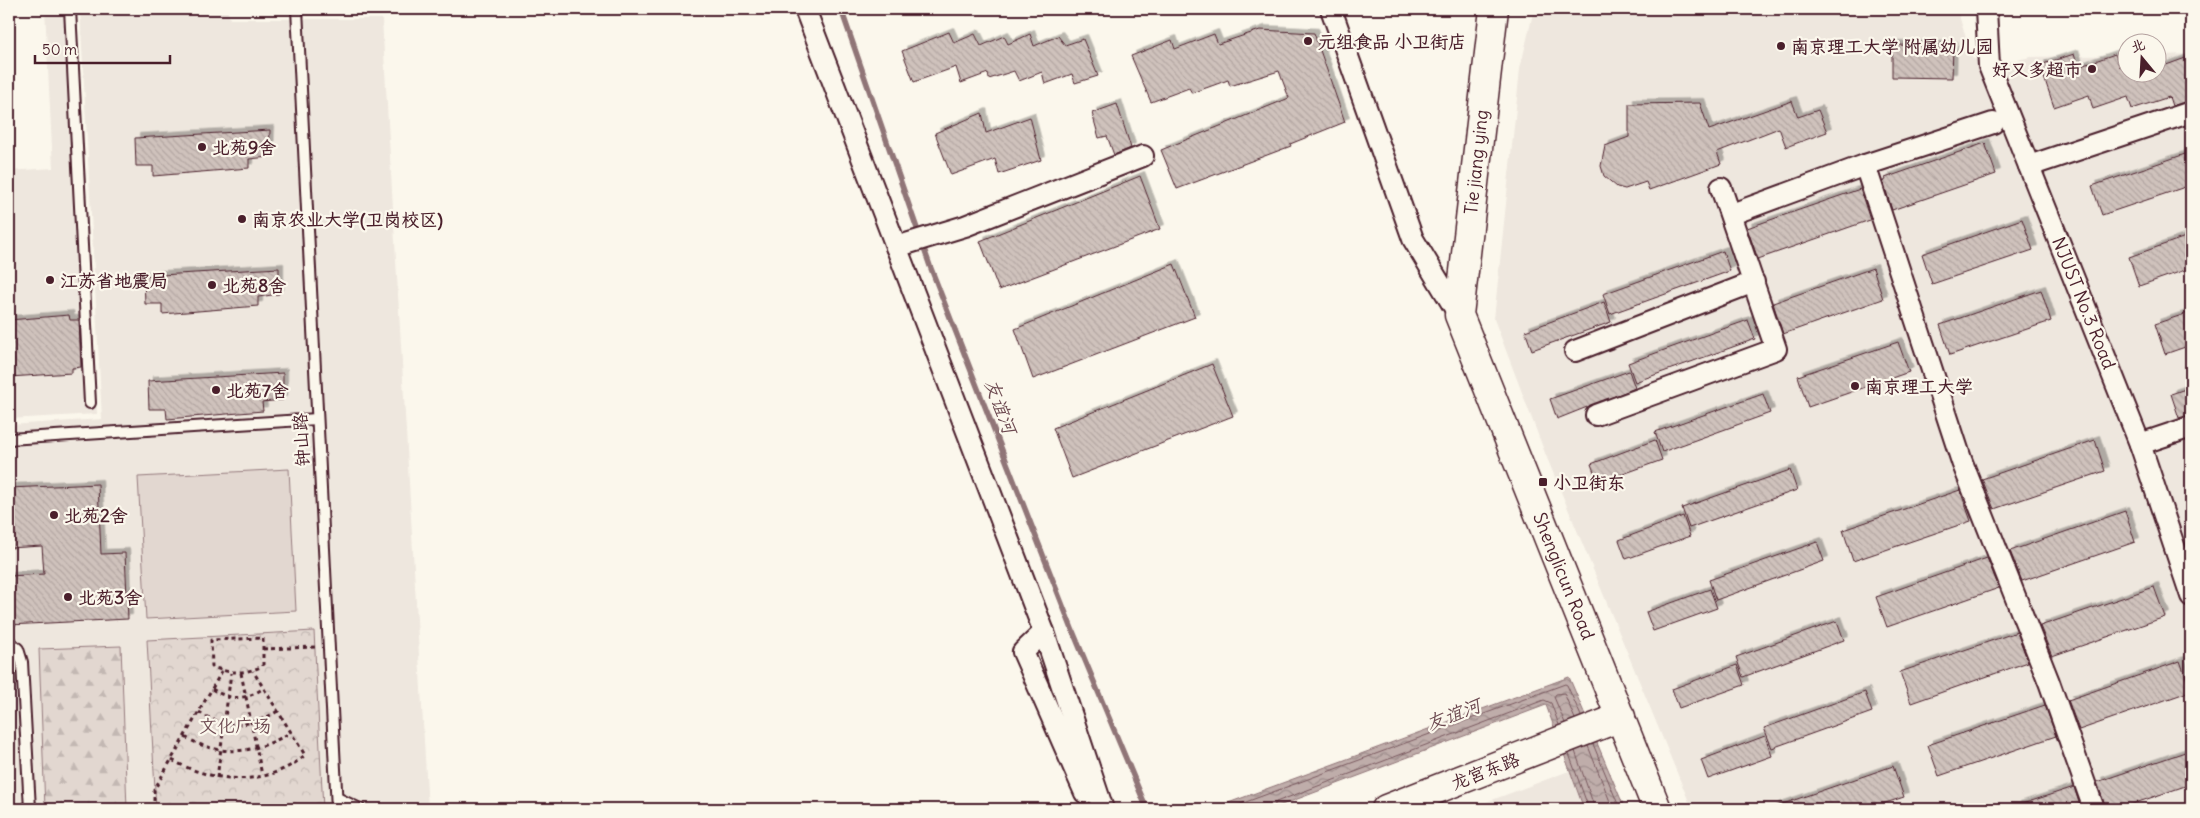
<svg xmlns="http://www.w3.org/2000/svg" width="2200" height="818" font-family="Delius,'LXGW WenKai TC',sans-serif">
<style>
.built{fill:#eee7de}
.forest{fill:url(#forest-firs);stroke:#967b7e}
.park{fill:url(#park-crowns);stroke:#967b7e}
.pitch{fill:#e2d7d0;stroke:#967b7e}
.water{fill:url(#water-waves);stroke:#907477}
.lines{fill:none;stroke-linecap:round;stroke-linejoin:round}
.shore{stroke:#79585e;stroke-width:1}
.stream{stroke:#907477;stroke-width:5.5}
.building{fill:url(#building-back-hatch);stroke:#4a1f2b;filter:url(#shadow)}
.lane-casing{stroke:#4a1f2b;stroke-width:14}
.street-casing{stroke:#4a1f2b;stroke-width:24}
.secondary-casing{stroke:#4a1f2b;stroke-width:31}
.path{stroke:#4a1f2b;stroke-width:3;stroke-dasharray:4 4;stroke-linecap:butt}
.lane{stroke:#fbf7ec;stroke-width:10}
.street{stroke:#fbf7ec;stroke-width:20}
.secondary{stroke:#fbf7ec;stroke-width:28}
.poi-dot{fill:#4a1f2b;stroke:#fbf7ec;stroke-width:2}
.labels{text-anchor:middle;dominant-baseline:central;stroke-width:4.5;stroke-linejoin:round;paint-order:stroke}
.poi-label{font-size:18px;font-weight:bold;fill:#4a1f2b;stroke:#fbf7ec;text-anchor:start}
.street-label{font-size:18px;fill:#4a1f2b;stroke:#fbf7ec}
.park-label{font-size:18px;fill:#704d54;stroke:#fbf7ec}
.water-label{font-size:19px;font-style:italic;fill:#6d4a51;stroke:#fbf7ec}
</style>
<defs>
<pattern id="forest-firs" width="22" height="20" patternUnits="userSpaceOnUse" patternTransform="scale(1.25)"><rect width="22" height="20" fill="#e2d7d0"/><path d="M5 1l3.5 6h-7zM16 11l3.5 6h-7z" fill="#c3b8b3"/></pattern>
<pattern id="park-crowns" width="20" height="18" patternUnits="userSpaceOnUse" patternTransform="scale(1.25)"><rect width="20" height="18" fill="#e2d7d0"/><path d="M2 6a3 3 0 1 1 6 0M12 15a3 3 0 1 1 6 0" fill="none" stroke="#c3b8b3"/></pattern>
<pattern id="water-waves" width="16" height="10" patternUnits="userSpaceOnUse" patternTransform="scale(1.25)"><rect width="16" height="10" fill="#bfadaa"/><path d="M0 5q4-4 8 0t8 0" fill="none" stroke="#9d8c8b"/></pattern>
<pattern id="building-back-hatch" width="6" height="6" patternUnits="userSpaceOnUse" patternTransform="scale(1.25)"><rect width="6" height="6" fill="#cfc2bc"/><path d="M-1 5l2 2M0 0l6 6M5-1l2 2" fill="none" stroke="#b3a6a2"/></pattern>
<filter id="shadow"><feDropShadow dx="4.5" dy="-4.5" stdDeviation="0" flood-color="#0004"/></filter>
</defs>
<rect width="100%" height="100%" fill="#fbf7ec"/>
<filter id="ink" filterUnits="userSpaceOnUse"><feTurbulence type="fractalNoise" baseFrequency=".02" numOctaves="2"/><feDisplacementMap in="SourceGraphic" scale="10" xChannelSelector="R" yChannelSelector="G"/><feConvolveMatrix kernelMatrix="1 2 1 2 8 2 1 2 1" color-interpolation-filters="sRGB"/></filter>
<g filter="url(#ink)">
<g class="built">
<path d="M45,9H77L97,414L9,419V171L53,168Z"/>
<path d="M80,9H227L230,19H382L428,809H9V425L102,419Z"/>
<path d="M1534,9H1882L1958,12L1972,58L1989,66L2031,57L2127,55L2128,72H2158V55L2191,54V809H1692L1545,453L1494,319L1520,69Z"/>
<path d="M1569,771L1584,809H1468Z"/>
</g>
<path class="forest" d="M121,646L127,809H45L39,649Z"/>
<path class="park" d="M314,631L323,809H156L147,640Z"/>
<path class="pitch" d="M289,469L296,611L146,619L138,477Z"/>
<path class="water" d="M1569,677L1625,809H1584L1546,705L1271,809H1212Z"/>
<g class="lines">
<g class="shore">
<path d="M1565,723L1554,697L1556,694L1564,693L1575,719"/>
<path d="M1593,744L1620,809"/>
<path d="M1588,746L1613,809"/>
<path d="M1575,751L1595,809"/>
<path d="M1569,754L1589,809"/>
<path d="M1227,809L1565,684L1567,685L1581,716"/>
<path d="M1273,809L1276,802L1544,700L1551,703L1559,725"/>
</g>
<path class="stream" d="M841,9L930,266L1072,629L1147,809"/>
</g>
<g class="building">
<path d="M1260,30L1314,33L1345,122L1290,144L1291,146L1177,189L1161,150L1289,98L1279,71L1230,86L1228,80L1192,93L1189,88L1151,102L1131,56L1172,40L1175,49L1214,34L1218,44Z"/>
<path d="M949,32L954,43L975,34L981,46L1004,36L1008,44L1030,34L1034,46L1058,36L1065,45L1083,39L1098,76L1075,83L1072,74L1045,84L1042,72L1019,81L1014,71L989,79L988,73L961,83L956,67L914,82L902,51Z"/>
<path d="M1892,45L1953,46L1952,78L1892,77Z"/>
<path d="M2074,54L2078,67L2115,54L2120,67L2128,64V72H2158V68L2191,56V100L2172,106L2169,97L2132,109L2128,97L2093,109L2089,95L2054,107L2040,65Z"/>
<path d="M1792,101L1798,117L1818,110L1827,132L1786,147L1779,128L1717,152L1721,164L1649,190L1646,182L1625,189L1617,187L1604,176L1601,166L1605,146L1629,137V104L1700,103L1709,130Z"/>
<path d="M1117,104L1131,148L1114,155L1107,136L1099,138L1092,113Z"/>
<path d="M982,113L986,133L1030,117L1041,160L999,174L995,159L951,175L935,133Z"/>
<path d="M270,130L269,157L249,159V168L153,176V166H136L135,138Z"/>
<path d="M1985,143L1996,174L1892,210L1883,181L1886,180L1885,178Z"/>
<path d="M2191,152V185L2102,215L2092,186Z"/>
<path d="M1140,176L1160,229L999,290L980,241Z"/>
<path d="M1860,189L1870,220L1758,259L1747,228Z"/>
<path d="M2022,219L2033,250L1932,284L1922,254Z"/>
<path d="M2191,235V268L2139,286L2129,257Z"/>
<path d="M1723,251L1730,271L1610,314L1603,294Z"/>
<path d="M1174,264L1195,317L1033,379L1015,329Z"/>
<path d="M279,268V294L258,297V306L162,314V304H145L144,276Z"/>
<path d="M1873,268L1883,299L1783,334L1773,303Z"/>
<path d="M2041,290L2051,321L1950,355L1940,325Z"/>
<path d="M1604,302L1611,322L1532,350L1525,331Z"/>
<path d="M2191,312V345L2165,354L2155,324Z"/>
<path d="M69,315L70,320H79L81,367L72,368V373L9,377V320Z"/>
<path d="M1748,320L1755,339L1635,382L1628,363Z"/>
<path d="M1898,342L1909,372L1808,407L1798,376Z"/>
<path d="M1212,364L1233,416L1072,478L1053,428Z"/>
<path d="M1629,371L1635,388L1557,419L1550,399Z"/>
<path d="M283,373V400L262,402L263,411L167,419L166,409H149L148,381Z"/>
<path d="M2191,387V414L2179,418L2171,394Z"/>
<path d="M1763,394L1770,413L1662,452L1655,432Z"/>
<path d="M1655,440L1662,460L1598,483L1591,464Z"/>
<path d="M2095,440L2105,471L1994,509L1982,479Z"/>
<path d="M1790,470L1797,490L1689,528L1682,508Z"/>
<path d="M98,484L101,554L125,553L128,619L9,625V576L44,574L42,546L9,548V488Z"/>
<path d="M1960,490L1971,521L1853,561L1843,530Z"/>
<path d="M2125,511L2135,542L2022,581L2010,551Z"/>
<path d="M1683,516L1690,536L1626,559L1619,540Z"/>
<path d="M1817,542L1824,561L1716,600L1709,580Z"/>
<path d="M1987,558L1999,588L1887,627L1876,597Z"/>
<path d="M2154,587L2165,617L2052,656L2040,626Z"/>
<path d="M1710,589L1717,608L1653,631L1646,612Z"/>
<path d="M1837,621L1844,640L1743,677L1736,657Z"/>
<path d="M2017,632L2028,662L1911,703L1900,672Z"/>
<path d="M2180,661L2191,691L2079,730L2068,700Z"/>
<path d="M1737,665L1744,685L1679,708L1672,689Z"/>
<path d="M1865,692L1872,712L1772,748L1764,728Z"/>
<path d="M2045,705L2056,736L1939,776L1928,745Z"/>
<path d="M1765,736L1772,756L1708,779L1701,760Z"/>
<path d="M2191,750V784L2118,809H2106L2097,782Z"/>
<path d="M1893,766L1904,797L1867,809H1775L1774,807Z"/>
<path d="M2074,787L2081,809H2016V806Z"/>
</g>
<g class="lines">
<defs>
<g id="lane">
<path d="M70,9L90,403"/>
<path d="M297,9L337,809"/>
<path d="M9,439L317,419"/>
<path d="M9,641L18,649L22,662L30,809"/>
<path d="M337,798L360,809"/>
</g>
<g id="street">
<path d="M805,9L1044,632L1103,809"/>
<path d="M1331,9L1413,239L1459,315"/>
<path d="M1986,9L1989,66L2140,444L2191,596"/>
<path d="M1865,165L1962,462L2049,682L2094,809"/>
<path d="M2029,166L2191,112"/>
<path d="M1732,214L1865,165L1993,123"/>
<path d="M896,247L965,226L1143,156"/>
<path d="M1575,351L1754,282"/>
<path d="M1596,415L1776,349L1721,188"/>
<path d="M2140,444L2191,427"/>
<path d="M1044,632L1023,652L1085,793"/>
</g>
<g id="secondary">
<path d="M1494,9L1459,315L1657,809"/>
<path d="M1386,809L1621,717"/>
</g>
</defs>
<use href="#lane" class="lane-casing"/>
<use href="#street" class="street-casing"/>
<use href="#secondary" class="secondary-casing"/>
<g class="path">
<path d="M263,638V666C245,674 231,674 212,667L211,640Z"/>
<path d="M263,649L315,647"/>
<path d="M241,673L262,775"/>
<path d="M212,689C230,701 246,700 264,688"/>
<path d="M199,712C226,730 251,727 278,711"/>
<path d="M185,737C221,758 256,754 291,732"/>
<path d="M172,760C212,783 268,788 305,755L253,671"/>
<path d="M217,778L231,673"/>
<path d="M154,809V790L222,671"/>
</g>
<use href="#lane" class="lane"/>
<use href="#street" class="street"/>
<use href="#secondary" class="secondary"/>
</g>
</g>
<g class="poi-dot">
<circle cx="1308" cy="41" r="5"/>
<circle cx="1781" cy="46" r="5"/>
<circle cx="2092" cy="69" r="5"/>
<circle cx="202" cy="147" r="5"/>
<circle cx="242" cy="219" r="5"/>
<circle cx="50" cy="280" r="5"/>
<circle cx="212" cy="285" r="5"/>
<circle cx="1855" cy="386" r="5"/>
<circle cx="216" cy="390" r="5"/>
<rect x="1538" y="477" width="10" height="10" rx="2.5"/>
<circle cx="54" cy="515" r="5"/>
<circle cx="68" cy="597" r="5"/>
</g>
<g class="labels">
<g class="poi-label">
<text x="1318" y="41">元组食品 小卫街店</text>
<text x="1791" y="46">南京理工大学 附属幼儿园</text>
<text x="2082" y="69" text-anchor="end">好又多超市</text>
<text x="212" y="147">北苑9舍</text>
<text x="252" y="219">南京农业大学(卫岗校区)</text>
<text x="60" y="280">江苏省地震局</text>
<text x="222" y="285">北苑8舍</text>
<text x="1865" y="386">南京理工大学</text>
<text x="226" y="390">北苑7舍</text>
<text x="1553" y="482">小卫街东</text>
<text x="64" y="515">北苑2舍</text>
<text x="78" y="597">北苑3舍</text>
</g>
<g class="street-label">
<text transform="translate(1476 162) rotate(-84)">Tie jiang ying</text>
<text transform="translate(2084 303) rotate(68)">NJUST No.3 Road</text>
<text transform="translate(301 440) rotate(-93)">钟山路</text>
<text transform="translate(1564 576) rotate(68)">Shenglicun Road</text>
<text transform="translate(1485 771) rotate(-21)">龙宫东路</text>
</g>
<g class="park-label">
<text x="235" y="725">文化广场</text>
</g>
<g class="water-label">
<text transform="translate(1001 406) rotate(69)">友谊河</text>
<text transform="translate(1453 714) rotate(-21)">友谊河</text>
</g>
</g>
<rect width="2200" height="818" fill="none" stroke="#fbf7ec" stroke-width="30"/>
<rect x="15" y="15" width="2170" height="788" fill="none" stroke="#4a1f2b" stroke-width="2" filter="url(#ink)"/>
<g transform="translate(2142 58) rotate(342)"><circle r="24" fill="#fbf7ec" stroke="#b4a19f"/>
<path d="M0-4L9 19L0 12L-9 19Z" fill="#4a1f2b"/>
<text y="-8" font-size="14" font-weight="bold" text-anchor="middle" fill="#4a1f2b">北</text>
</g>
<path d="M35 55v8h135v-8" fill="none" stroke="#4a1f2b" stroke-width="2.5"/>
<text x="42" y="55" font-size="15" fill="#4a1f2b" stroke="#fbf7ec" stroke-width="4" paint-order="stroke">50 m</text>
</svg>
